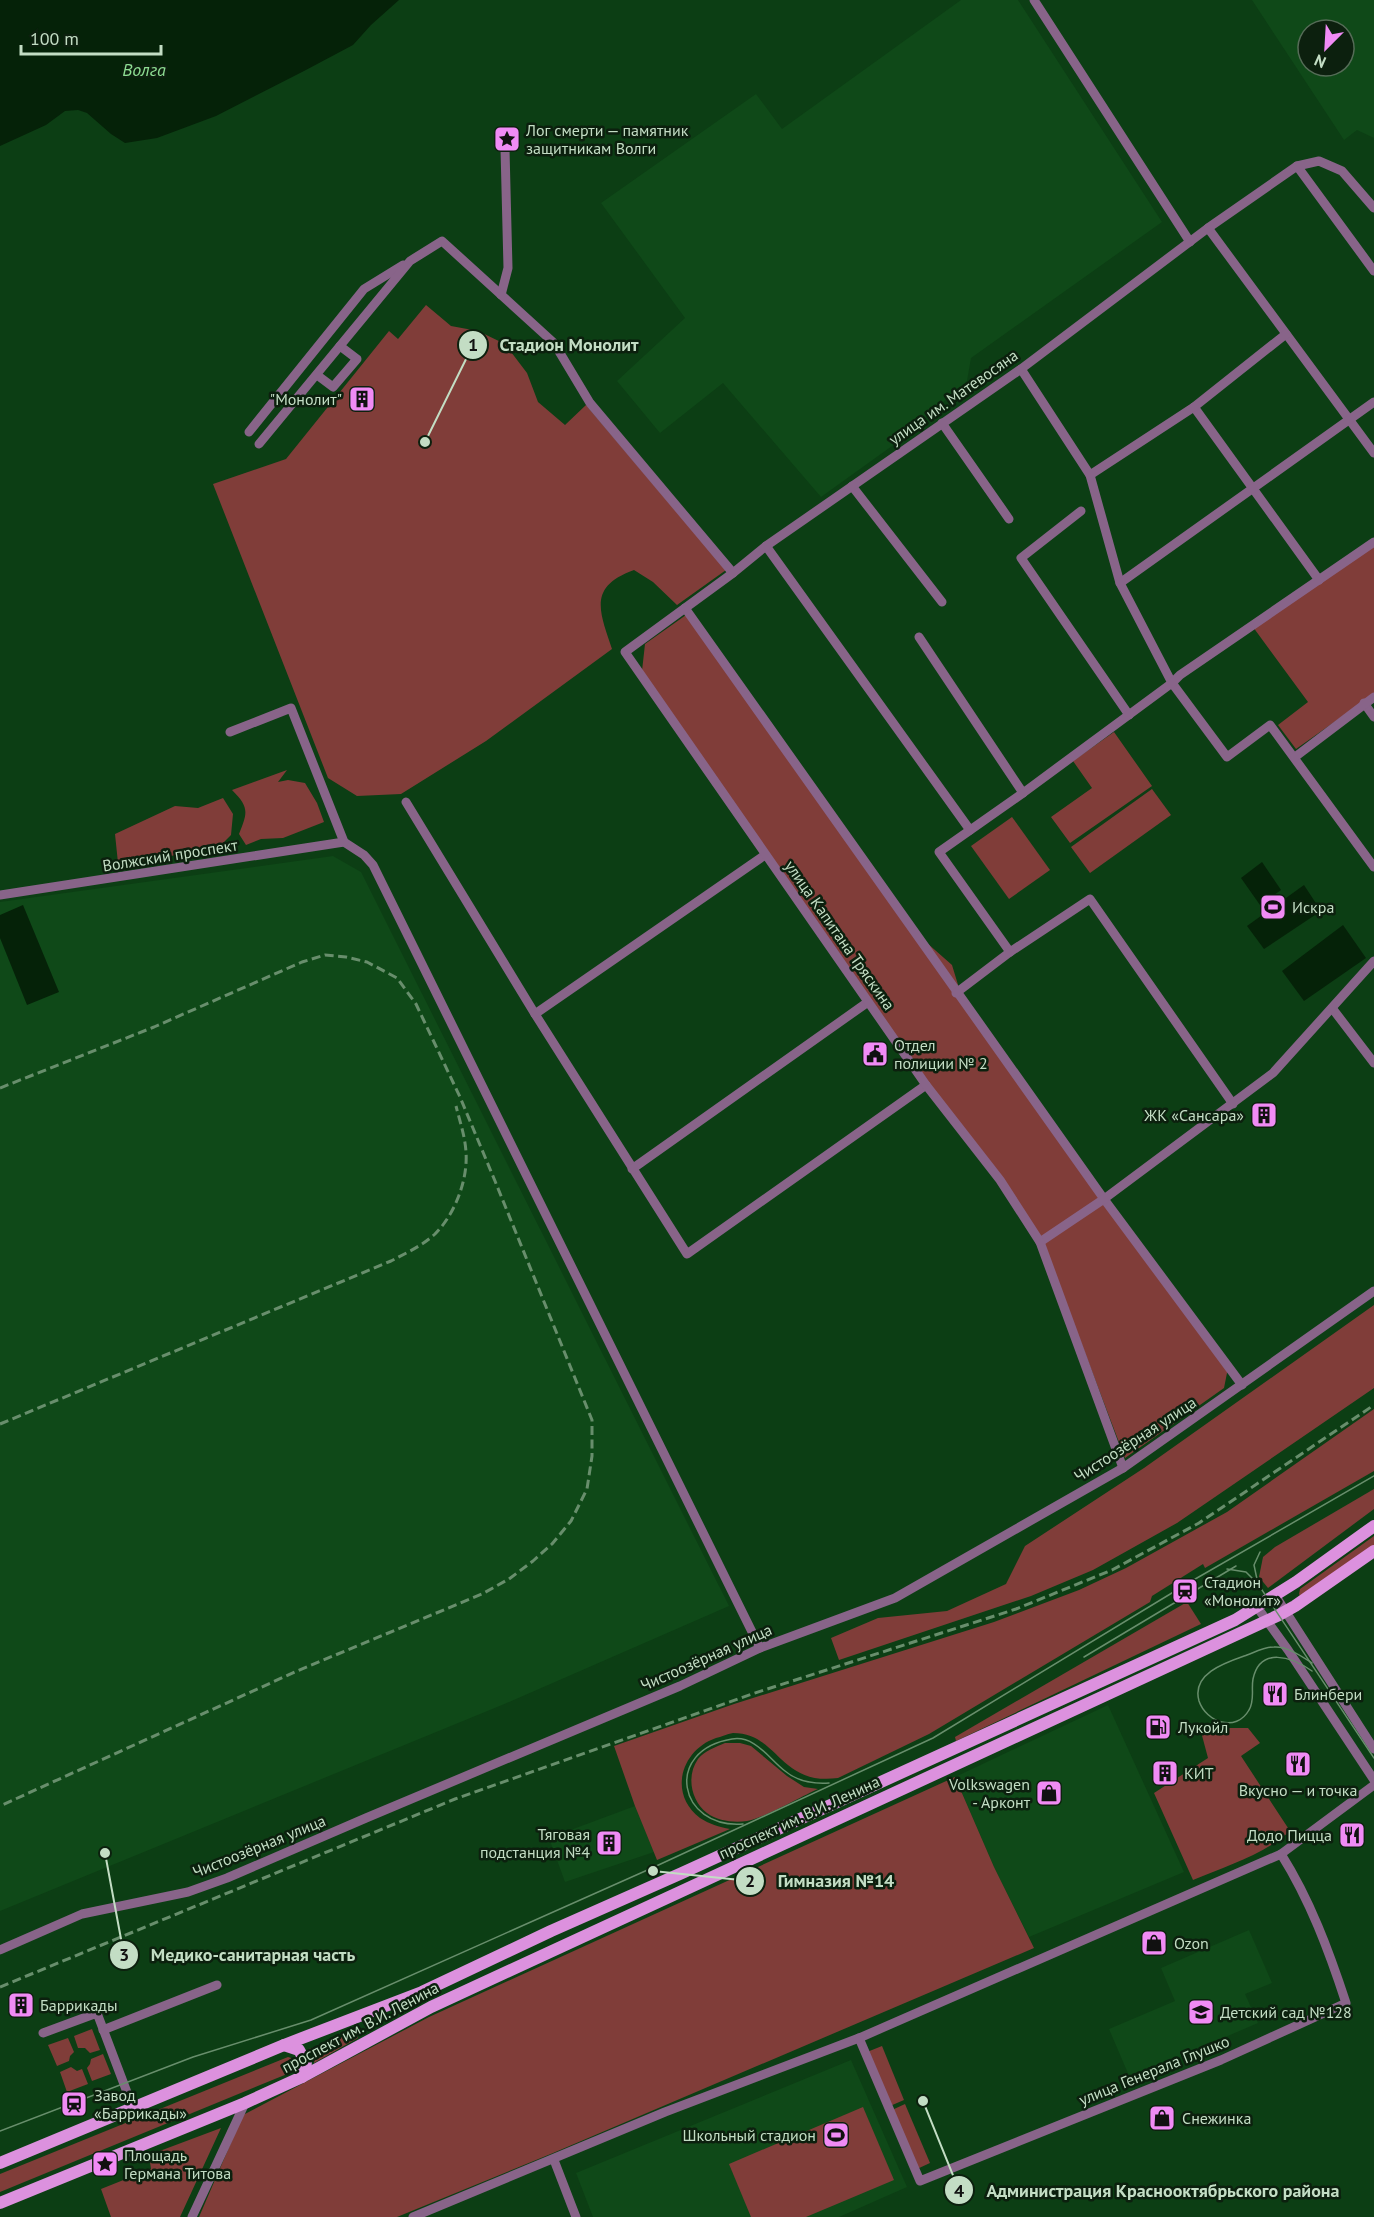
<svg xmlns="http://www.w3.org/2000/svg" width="1374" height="2217" font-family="'PT Sans',sans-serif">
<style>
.built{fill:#0f4918;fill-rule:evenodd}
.green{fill:#803d39}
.water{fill:#052208}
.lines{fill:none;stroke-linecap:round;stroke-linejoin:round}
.minor{stroke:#886489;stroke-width:9}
.major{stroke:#dc91de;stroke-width:12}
.tram{stroke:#688e6c;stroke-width:1.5}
.rail{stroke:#688e6c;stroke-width:3;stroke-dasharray:9 4.5;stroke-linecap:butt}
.labels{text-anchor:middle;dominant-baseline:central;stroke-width:5;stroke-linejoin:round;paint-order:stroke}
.poi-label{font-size:16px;fill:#c3ddc4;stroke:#0c200e;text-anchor:start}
.street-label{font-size:16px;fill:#c3ddc4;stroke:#0c200e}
.water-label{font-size:18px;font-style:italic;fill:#8edd93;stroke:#0c200e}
.leader{fill:none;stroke:#c3ddc4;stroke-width:2}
.callout-dot{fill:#c3ddc4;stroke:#0c200e;stroke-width:2}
.mark-label{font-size:18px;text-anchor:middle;font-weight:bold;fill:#111}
.callout-label{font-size:18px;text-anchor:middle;font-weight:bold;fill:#c3ddc4;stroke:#0c200e;stroke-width:5;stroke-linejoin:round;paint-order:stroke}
</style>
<rect width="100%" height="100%" fill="#0c3e14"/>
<g class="built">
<path d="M961,0H1018L1162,222L971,358L967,381L899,441L821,497L723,383L660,433L617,381L685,318L601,203L756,94L782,129Z"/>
<path d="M1252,0H1374V138L1357,130L1344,140ZM1308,30H1344V66H1308Z"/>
<path d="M333,856L361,872L729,1606L502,1705L0,1911V902Z"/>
<path d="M1108,1705L1184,1872L1029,1937L994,1867L955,1777Z"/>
<path d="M635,1806L654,1852L565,1882L549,1838Z"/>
<path d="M1249,1930L1272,1983L1245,1994L1258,2023L1130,2078L1109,2029L1175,2001L1161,1968Z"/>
<path d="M851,2060L907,2187L839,2217H593L576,2173Z"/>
</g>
<g class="green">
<path d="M426,305L451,326L478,331L505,344L527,373L538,402L565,425L586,405L726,570L677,605L653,582L634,570C587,587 600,612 612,649L486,741L401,794L357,796L328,778L213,484L286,459L389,331L398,339Z"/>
<path d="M1374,544V694L1296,749L1278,725L1308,702L1253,627Z"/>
<path d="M686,615L910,928L952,965L959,988L1228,1368L1224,1388L1125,1458L1042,1240L928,1083L642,671L645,644Z"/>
<path d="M1114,732L1152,786L1070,843L1051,817L1092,788L1073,761Z"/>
<path d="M287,770L278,782L288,780L305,783L317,803L324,822L283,838L261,839L246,845L239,834C248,812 249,807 232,790Z"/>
<path d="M1152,789L1171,815L1090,873L1071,847Z"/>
<path d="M223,798L233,814L231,835L217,849L185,853L147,861L118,863L115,834L175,806L198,808Z"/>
<path d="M1012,817L1050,870L1009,899L971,846Z"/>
<path d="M1374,1305V1388L1177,1523L1093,1570L1031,1596L839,1660L831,1638L878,1618L947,1611L1006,1584L1025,1546L1144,1468Z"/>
<path d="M1374,1409V1471L1205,1568L1203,1564L1152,1596L1150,1602L929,1734L838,1778C779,1786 779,1733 733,1733C727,1734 721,1737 716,1738C681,1750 668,1794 700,1818C709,1824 719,1827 730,1829L657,1860L635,1806L614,1746L734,1704L994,1622L1079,1590L1126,1568L1227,1512Z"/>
<path d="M1374,1489V1509L1268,1588L1259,1577L1263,1557L1275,1547Z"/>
<path d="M1374,1536V1546L1300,1596L1299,1594L1300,1589Z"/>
<path d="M1187,1602L1201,1624L956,1741L955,1737Z"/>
<path d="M1200,1728H1248L1260,1743L1241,1756L1290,1831C1263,1855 1226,1866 1193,1880L1154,1793L1208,1758Z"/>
<path d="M725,1743H740L751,1746L787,1776L804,1787L818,1789C802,1796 762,1819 747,1821C734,1823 718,1821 707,1813C691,1801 686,1776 698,1759C704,1751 716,1747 725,1743Z"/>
<path d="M955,1777L994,1867L1034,1948L553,2153L397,2217H199L243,2115L429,2017Z"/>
<path d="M92,2029L100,2050L90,2053L85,2048H78L74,2036Z"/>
<path d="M355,2032L358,2038L314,2063L315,2055L309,2049Z"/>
<path d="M68,2038L74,2052L70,2056L69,2061L57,2066L48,2045Z"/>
<path d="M882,2046L904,2100L890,2106L867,2052Z"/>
<path d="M103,2054L111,2074L92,2081L87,2068L90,2064L91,2059Z"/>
<path d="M288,2057L298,2060L300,2068L292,2072L0,2192V2174Z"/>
<path d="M71,2067L77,2071L82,2069L88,2084L67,2092L60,2072Z"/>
<path d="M905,2104L930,2163L917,2169L892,2110Z"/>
<path d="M863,2107L894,2180L806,2217H751L729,2164Z"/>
<path d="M221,2128L180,2217H111L101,2189L151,2169L149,2155Z"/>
</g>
<g class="water">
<path d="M0,0H399L371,25L353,45L304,71L216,116L157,138L125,143L111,134L87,113L78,110L65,111L46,125L0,146Z"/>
<path d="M1262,862L1281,890L1260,905L1241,878Z"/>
<path d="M1304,885L1321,911L1264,949L1247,926Z"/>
<path d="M23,905L59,992L27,1005L0,938V915Z"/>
<path d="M1343,925L1366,958L1304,1001L1282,971Z"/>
</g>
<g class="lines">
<g class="minor">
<path d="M1034,0L1190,242"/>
<path d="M1297,166L1374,271"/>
<path d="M1208,228L1374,453"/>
<path d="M501,295L508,268L505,149"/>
<path d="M1021,369L1090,475L1120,583L1172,683L1227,757L1270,725L1374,867"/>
<path d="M317,375L333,387L357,359L340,346"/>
<path d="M1194,407L1319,580"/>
<path d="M942,423L1009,519"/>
<path d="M249,432L364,289L403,265"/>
<path d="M259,444L410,261L442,241L554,343L590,403L733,573"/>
<path d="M1090,475L1194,407L1286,334"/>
<path d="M852,486L942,602"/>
<path d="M1081,511L1021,558L1129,715"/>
<path d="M766,546L970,830"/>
<path d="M1120,583L1374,402"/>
<path d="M685,608L1104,1199L1242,1385"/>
<path d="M919,637L1023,793"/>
<path d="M1364,703L1374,717"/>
<path d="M230,732L291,708L344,842L364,855L373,865L760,1648"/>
<path d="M1295,757L1374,697"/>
<path d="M406,802L535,1014L687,1254L926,1085"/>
<path d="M0,895L344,842"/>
<path d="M1010,952L939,852L1023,793L1172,683L1180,675L1374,542"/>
<path d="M956,993L1010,952L1090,899L1233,1104"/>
<path d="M1332,1008L1374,1063"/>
<path d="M535,1014L765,855"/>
<path d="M632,1169L868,1002"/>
<path d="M1040,1242L1104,1199L1273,1073L1374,961"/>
<path d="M1123,1468L1040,1242L1000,1180L926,1085L625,652L733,573L766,546L1021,369L1208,228L1297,166L1319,161L1342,171L1374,208"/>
<path d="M1275,1595L1374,1749"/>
<path d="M1257,1607L1288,1650L1374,1780"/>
<path d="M0,1950L82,1914L188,1892L227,1878L366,1818L680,1686L760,1648L895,1598L1123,1468L1374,1291"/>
<path d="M103,2030L217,1985"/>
<path d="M43,2033L97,2013L133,2108"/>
<path d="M859,2038L920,2181L1221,2060L1346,2003C1329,1951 1310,1900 1281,1854"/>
<path d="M554,2160L576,2217"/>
<path d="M192,2217L245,2103"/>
<path d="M413,2217L665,2112L859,2038L1281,1854L1374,1785"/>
</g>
<g class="major">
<path d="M284,2045L299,2050L306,2063L302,2077"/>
<path d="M0,2163L284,2045L422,1992L551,1931L682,1873L1235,1620L1296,1582L1374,1526"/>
<path d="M0,2203L245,2103L302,2077L431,2007L1279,1615L1295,1606L1374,1551"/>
</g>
<g class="tram">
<path d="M1227,1569L1246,1572L1258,1584L1374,1758"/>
<path d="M1258,1584L1254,1565L1260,1552"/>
<path d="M1084,1657L1236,1566"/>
<path d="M1312,1663C1301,1656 1287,1646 1274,1647C1265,1647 1255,1652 1247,1655C1227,1662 1191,1673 1199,1701C1206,1722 1236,1733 1249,1710C1255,1700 1251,1690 1253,1679C1260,1646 1292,1657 1312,1671"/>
<path d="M743,1824C678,1829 663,1750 732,1739C755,1735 769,1759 785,1771C798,1782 813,1784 829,1783"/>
<path d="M0,2131L193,2057L311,2020L652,1868L933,1738L1190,1582L1374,1476"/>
</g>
<g class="rail">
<path d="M0,1088L154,1027L302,962L325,955L346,957L367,962L397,978L416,1004L460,1097L495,1181L592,1420V1456L587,1489L571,1521L552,1544L533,1561L509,1579L482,1594L297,1671L0,1806"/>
<path d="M0,1424L391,1261C406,1253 422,1246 435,1234C455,1214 468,1180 466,1152C465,1136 460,1122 456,1106"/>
<path d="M0,1987L455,1799L752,1694L1016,1609L1112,1570L1199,1523L1374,1405"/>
</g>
</g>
<defs>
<symbol id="sight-square" viewBox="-11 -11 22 22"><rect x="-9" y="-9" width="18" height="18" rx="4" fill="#f08bf5" stroke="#0c200e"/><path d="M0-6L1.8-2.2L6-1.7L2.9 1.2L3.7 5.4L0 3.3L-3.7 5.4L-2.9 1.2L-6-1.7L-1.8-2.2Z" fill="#111"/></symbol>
<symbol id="building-square" viewBox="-11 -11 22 22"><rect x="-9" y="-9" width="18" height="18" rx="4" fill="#f08bf5" stroke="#0c200e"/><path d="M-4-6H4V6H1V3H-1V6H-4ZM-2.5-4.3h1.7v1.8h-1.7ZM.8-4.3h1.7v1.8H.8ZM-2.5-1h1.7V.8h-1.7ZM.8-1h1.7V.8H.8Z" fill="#111"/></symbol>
<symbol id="stadium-square" viewBox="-11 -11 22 22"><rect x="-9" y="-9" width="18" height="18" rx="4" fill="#f08bf5" stroke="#0c200e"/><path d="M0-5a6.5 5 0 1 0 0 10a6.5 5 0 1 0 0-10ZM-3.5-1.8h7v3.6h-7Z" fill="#111"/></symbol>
<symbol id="civic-square" viewBox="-11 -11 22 22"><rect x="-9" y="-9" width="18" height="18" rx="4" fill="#f08bf5" stroke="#0c200e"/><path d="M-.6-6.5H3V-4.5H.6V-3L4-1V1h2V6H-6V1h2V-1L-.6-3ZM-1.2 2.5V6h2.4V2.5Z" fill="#111"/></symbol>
<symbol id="station-square" viewBox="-11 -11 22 22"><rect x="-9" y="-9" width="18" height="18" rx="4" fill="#f08bf5" stroke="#0c200e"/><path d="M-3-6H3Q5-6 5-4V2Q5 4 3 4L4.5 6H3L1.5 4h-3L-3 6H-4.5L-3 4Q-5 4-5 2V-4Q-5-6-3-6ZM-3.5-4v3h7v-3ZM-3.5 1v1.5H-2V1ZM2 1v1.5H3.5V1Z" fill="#111"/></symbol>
<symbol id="restaurant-square" viewBox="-11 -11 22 22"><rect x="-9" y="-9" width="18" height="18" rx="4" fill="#f08bf5" stroke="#0c200e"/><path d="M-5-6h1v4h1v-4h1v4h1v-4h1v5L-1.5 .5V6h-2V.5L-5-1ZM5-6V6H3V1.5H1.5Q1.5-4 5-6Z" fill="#111"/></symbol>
<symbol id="fuel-square" viewBox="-11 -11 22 22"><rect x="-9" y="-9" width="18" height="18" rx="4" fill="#f08bf5" stroke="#0c200e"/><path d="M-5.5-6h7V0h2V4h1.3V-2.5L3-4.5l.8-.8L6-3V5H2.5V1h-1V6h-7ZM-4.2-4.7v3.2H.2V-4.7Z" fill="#111"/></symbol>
<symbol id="shop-square" viewBox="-11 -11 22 22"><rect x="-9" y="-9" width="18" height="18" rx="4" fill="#f08bf5" stroke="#0c200e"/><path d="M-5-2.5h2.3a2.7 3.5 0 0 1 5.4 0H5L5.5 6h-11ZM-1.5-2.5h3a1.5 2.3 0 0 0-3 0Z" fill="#111"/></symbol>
<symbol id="school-square" viewBox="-11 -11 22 22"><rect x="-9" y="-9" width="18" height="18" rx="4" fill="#f08bf5" stroke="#0c200e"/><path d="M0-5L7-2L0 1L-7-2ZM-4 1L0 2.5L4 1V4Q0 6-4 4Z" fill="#111"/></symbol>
</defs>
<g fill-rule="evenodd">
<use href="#sight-square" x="492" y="124" width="30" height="30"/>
<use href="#building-square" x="347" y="384" width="30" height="30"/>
<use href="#stadium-square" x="1258" y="892" width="30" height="30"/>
<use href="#civic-square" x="860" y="1039" width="30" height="30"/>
<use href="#building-square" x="1249" y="1100" width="30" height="30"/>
<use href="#station-square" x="1170" y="1576" width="30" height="30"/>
<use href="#restaurant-square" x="1260" y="1679" width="30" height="30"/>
<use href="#fuel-square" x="1143" y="1712" width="30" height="30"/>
<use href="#restaurant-square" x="1283" y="1749" width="30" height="30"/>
<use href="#building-square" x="1150" y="1758" width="30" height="30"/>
<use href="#shop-square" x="1034" y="1778" width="30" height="30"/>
<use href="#restaurant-square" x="1337" y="1820" width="30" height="30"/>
<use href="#building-square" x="594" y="1828" width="30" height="30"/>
<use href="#shop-square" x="1139" y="1928" width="30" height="30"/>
<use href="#building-square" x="6" y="1990" width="30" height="30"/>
<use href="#school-square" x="1186" y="1997" width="30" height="30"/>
<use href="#station-square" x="59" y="2089" width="30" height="30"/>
<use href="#shop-square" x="1147" y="2103" width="30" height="30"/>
<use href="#stadium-square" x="821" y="2120" width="30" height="30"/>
<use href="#sight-square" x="90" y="2149" width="30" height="30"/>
</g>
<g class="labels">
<g class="poi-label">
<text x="526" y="130">Лог смерти — памятник<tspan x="526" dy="18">защитникам Волги</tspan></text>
<text x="342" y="399" text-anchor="end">"Монолит"</text>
<text x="1292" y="907">Искра</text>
<text x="894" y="1045">Отдел<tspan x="894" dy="18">полиции № 2</tspan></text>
<text x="1244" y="1115" text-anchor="end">ЖК «Сансара»</text>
<text x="1204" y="1582">Стадион<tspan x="1204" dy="18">«Монолит»</tspan></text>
<text x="1294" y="1694">Блинбери</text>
<text x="1178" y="1727">Лукойл</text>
<text x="1184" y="1773">КИТ</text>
<text x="1030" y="1784" text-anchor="end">Volkswagen<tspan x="1030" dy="18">- Арконт</tspan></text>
<text x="1298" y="1790" text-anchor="middle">Вкусно — и точка</text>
<text x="590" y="1834" text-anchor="end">Тяговая<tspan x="590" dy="18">подстанция №4</tspan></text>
<text x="1332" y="1835" text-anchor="end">Додо Пицца</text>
<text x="1174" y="1943">Ozon</text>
<text x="40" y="2005">Баррикады</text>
<text x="1220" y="2012">Детский сад №128</text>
<text x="94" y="2095">Завод<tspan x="94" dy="18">«Баррикады»</tspan></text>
<text x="1182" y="2118">Снежинка</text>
<text x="816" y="2135" text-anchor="end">Школьный стадион</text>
<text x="124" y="2155">Площадь<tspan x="124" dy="18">Германа Титова</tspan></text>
</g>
<g class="street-label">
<text transform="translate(953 397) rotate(-35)">улица им. Матевосяна</text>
<text transform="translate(170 855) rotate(-9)">Волжский проспект</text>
<text transform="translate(840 935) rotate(55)">улица Капитана Тряскина</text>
<text transform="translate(1135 1439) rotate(-33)">Чистоозёрная улица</text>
<text transform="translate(706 1657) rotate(-24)">Чистоозёрная улица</text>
<text transform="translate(799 1817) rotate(-25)">проспект им. В.И. Ленина</text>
<text transform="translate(259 1846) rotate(-22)">Чистоозёрная улица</text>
<text transform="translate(360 2027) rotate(-28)">проспект им. В.И. Ленина</text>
<text transform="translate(1154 2070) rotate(-22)">улица Генерала Глушко</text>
</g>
<g class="water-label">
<text x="144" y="69">Волга</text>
</g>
</g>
<path class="leader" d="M425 442L473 345M653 1871L750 1881M105 1853L124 1955M923 2101L959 2190"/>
<g class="callout-dot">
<circle cx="425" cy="442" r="6"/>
<circle cx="653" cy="1871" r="6"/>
<circle cx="105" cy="1853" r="6"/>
<circle cx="923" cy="2101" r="6"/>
<circle cx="473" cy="345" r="15"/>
<circle cx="750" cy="1881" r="15"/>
<circle cx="124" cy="1955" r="15"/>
<circle cx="959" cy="2190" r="15"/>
</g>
<g class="mark-label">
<text x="473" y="351">1</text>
<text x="750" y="1887">2</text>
<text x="124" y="1961">3</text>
<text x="959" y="2197">4</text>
</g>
<g class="callout-label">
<text x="569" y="351">Стадион Монолит</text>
<text x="836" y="1887">Гимназия №14</text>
<text x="253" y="1961">Медико-санитарная часть</text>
<text x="1163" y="2197">Администрация Краснооктябрьского района</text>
</g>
<g transform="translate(1326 48) rotate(204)"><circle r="28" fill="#0c200e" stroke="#556c57" stroke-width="1.5"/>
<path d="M0-4.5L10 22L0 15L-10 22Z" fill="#f08bf5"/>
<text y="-9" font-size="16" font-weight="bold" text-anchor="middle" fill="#c3ddc4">N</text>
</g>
<path d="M21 45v9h140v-9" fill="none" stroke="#c3ddc4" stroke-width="3"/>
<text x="30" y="45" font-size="18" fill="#c3ddc4" stroke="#0c200e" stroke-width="4.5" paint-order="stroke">100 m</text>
</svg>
